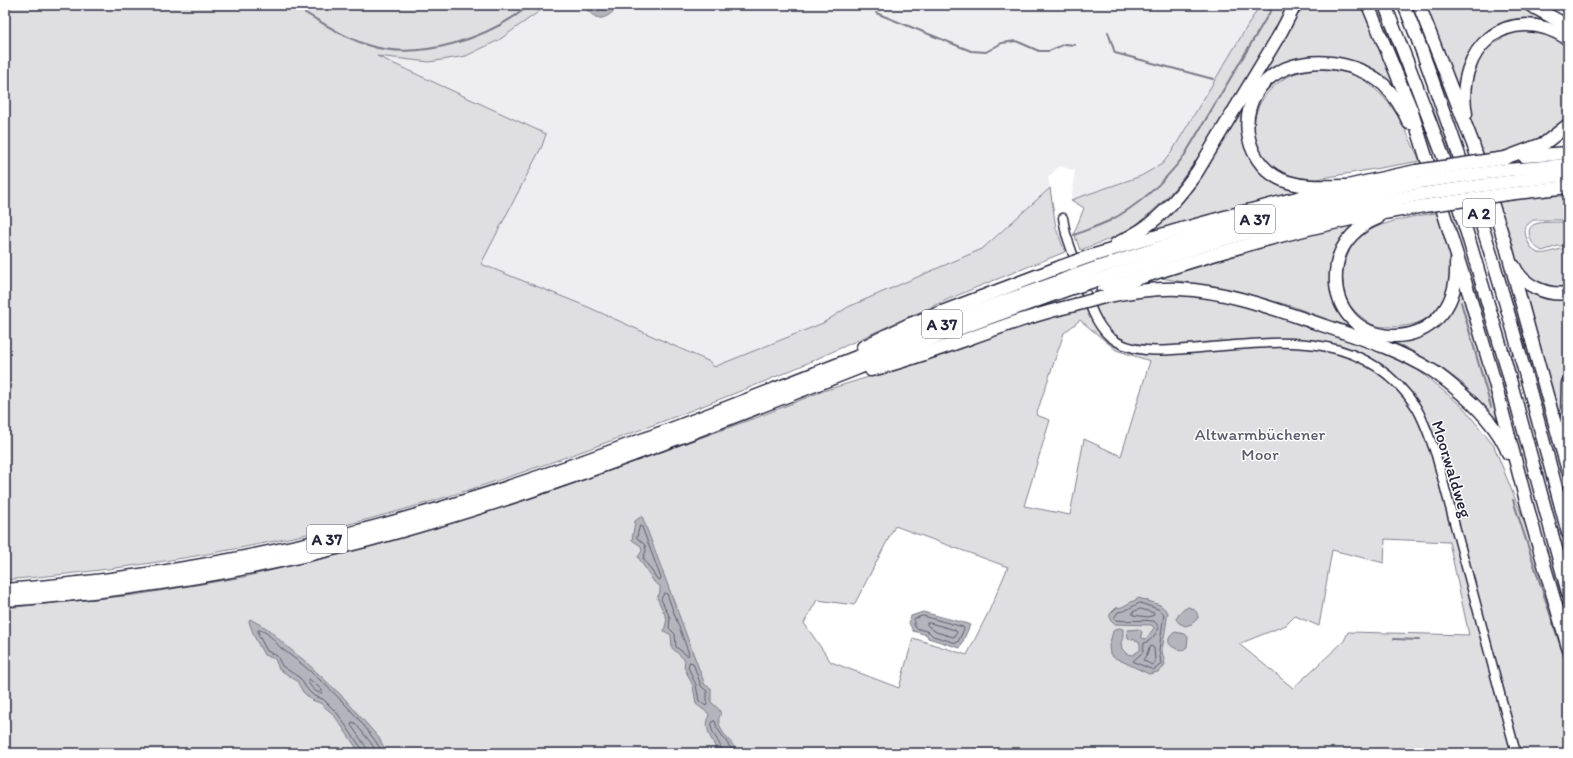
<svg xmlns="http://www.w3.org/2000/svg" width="1573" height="758" font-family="Itim,sans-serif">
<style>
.built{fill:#eeeef1}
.green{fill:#dfdfe2;stroke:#80808e;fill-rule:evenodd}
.water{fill:#b4b4bc;stroke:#7a7a88}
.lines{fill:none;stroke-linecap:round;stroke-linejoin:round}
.shore{stroke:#5c5c6f;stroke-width:1}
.stream{stroke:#7a7a88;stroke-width:2}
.minor-casing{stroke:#22223b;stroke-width:11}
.highway-casing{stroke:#22223b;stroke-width:15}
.minor{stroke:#fff;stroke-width:8}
.highway{stroke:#fff;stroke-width:12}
.highway-bridge-casing{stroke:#22223b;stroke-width:15;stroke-linecap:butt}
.highway-bridge{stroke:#fff;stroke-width:12}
.labels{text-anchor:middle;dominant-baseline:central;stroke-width:3;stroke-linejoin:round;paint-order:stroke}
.shield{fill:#fff;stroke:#646476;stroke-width:1}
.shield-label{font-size:16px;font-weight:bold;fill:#22223b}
.park-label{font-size:17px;fill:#5b5b6d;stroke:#fff}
.street-label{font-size:17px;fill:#22223b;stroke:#fff}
</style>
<rect width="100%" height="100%" fill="#fff"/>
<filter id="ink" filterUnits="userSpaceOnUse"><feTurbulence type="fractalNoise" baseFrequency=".025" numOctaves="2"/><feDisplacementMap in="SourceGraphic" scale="8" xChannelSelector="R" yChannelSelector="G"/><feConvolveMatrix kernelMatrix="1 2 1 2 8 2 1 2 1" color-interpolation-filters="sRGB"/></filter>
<g filter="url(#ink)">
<path class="built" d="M548,5H1260L1171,153L1162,164L1155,169L1141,176L1071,200L1075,171L1059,166L1048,178L1050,188L982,249L848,307L823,323L714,368L710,362L588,307L481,264L542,146L546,134L376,56L429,62L499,40Z"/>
<g class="green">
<path d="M5,5H548L499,40L466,56L429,62L377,56L546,134L542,146L481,264L588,307L710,362L714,367L823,323L848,307L982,249L1050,188L1056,228L1065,252C1016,272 967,290 920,312C867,335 815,361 761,383C650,427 538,470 423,504C287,544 146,568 5,580Z"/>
<path d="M1260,5H1290C1268,44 1246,83 1222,120C1197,160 1175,195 1138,223C1121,236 1100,243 1080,250L1074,233L1084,208L1071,200L1141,176L1162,164L1171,153Z"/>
<path d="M1298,5H1366L1399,93L1325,59L1259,83L1249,155L1308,190L1132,242L1163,216Z"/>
<path d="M1424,5H1521L1568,30V34C1538,9 1493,14 1472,48C1464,61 1462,74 1460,88L1458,90Z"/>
<path d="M1526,25L1568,44V119L1565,122L1531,146L1495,154L1494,153L1482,154L1470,116L1468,83L1484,43Z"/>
<path d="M1315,69C1331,70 1350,71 1363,79C1367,82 1371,86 1375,89C1399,110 1407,134 1420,161L1317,179C1250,181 1230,107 1289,76C1296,72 1307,71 1315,69Z"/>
<path d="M1550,195L1568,197V220H1533L1526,226C1524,232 1526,237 1528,242C1538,264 1552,247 1568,249V290L1535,283L1518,265L1496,202Z"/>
<path d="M1437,213C1441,225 1447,238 1449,250C1455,282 1444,318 1410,325C1401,327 1382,328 1373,325C1370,324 1366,320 1363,318C1339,301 1337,278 1349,252C1350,249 1352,244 1354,241C1371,223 1413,216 1437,213Z"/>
<path d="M1560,222L1568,224V246H1558L1542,251C1535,247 1532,244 1530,237C1524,219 1549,223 1560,222Z"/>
<path d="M1353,224L1342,240L1332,273L1363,330L1423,332L1460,275L1506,437L1486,410L1462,383L1440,367L1403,346L1291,306L1237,291L1161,278L1311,233Z"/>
<path d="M1516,274L1568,296V357L1563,387L1562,436Z"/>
<path d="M1178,293L1242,303L1377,349L1417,369L1463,407L1494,446L1526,526L1542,576L1568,667V753H5V608L135,595L244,577L380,544L550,492L758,417L823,391L937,356L1056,314L1104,300L1148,294ZM1080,320L1116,350L1150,361L1121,456L1084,439L1070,515L1024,506L1050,420L1036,415L1064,333ZM895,526L1008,567L989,611L967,655L913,638L899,688L831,662L804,623L817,600L854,605ZM1385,539L1449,542L1469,635L1348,632L1344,641L1293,688L1239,644L1286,625L1295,616L1319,626L1332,550L1384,563Z"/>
</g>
<g class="water">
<path d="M582,5H621C602,22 599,23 582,5Z"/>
<path d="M642,516L705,685L711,688V702C729,717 715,712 720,726C723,736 734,744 738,753H718L709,734L707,726L709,714L696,704L693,686L684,667L685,660L672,648L671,635L664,631L667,619L657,598L660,592V586L654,582L638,557L642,551L641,546L632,540L635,521Z"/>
<path d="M1139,598L1160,605L1168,612L1162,651L1165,664L1163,668L1158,672L1149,674L1113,657L1110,654L1109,646L1113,631L1119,628L1123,629V639L1121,642L1122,649L1127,654L1133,655L1140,650V643L1135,640L1128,638L1127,630L1139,629L1142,632L1141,635L1142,638L1146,639L1154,628L1152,625L1114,624L1110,620V614L1116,608L1122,607Z"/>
<path d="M1188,607C1194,608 1198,612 1198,618L1192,624L1185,626L1179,623L1176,619L1181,611Z"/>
<path d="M923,612L968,624L970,625L960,648L928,638L927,635L913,631L909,623L911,616Z"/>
<path d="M250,619L268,629L284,644L306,662L343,697L379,738L387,753H360L334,715L320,703L312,700L303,692L297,681L279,669L275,659L264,655L255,638L249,622Z"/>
<path d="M1175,632L1185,634L1188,637L1187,647L1183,650C1171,649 1162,641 1175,632Z"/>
</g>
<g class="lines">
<g class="shore">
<path d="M640,526L642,527L661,578L660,580L657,579L643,558L646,551L645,545L637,538Z"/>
<path d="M665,593L667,594L689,654L688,656L676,647L675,634L669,628L670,618L661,599Z"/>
<path d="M1140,603L1158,609L1164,614L1159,650L1161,663L1159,666L1153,670L1134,662L1133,661L1143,652L1144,643C1152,641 1155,634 1159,628C1158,626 1156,622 1153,621C1142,619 1128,622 1116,620L1114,618L1118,612L1124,611Z"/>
<path d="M1141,609L1154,613V615L1148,617L1133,615V612Z"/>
<path d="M923,616L963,627L964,629L958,642L956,643L933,636L929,632L916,628L914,625V619Z"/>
<path d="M927,623H930L955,630L957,632L955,636L953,637L936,632L928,626Z"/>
<path d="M1151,646L1154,648L1155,662L1152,665L1143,660L1147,654L1149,648Z"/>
<path d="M690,662L693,663L701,686L707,691V704L706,706L699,701L696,685L688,667Z"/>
<path d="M309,679L322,690V693C315,693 311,687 308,682Z"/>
<path d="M363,753L362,749L337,713L323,699L314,696L307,689L300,678L282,666L277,656L267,651L259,636L258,630C267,630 275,642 281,648C288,654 296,659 303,665C332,690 363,719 383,753"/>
<path d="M368,753L366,747L351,725L352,722L355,723L371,743L377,753"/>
<path d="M722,753C722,741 707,732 713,721H715L717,728L734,753"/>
</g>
<g class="stream">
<path d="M292,5C316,19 341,36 367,45C419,62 489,38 530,5"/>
<path d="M876,13L971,51L986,52L1002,43L1016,41L1039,51H1049L1065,44L1075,45"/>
<path d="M1108,32L1115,53L1213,79"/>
<path d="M1074,235C1086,230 1098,226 1109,221C1138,206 1164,182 1184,156L1274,5"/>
<path d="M1461,302L1491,407"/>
<path d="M1513,500L1568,669"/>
<path d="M1394,639L1419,640"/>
</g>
<defs>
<g id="minor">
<path d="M1063,218L1066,234L1077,266"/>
<path d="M1082,281C1088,300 1094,323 1110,337C1131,354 1161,351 1186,349C1270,343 1362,324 1416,407C1425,422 1430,439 1436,455L1516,753"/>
</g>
<g id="highway">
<path d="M1368,5L1411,109L1470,297L1495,383L1531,520L1568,647"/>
<path d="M1385,5L1415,82L1443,156L1467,233L1505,361L1568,593"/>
<path d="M1404,5C1418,38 1430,73 1442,107C1493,246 1530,390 1568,533"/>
<path d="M1419,5L1473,144L1505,243L1568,471"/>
<path d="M1530,5L1568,26"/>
<path d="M1466,114C1454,49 1508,0 1568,39"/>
<path d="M1524,156L1568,153"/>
<path d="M1505,158L1545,143L1568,125"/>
<path d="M1506,170L1568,165"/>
<path d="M1507,182L1568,175"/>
<path d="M1346,186C1326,186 1307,188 1288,182C1246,169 1233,112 1266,81C1296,53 1354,58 1384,85C1395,96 1403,109 1409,123"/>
<path d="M1507,194L1568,187"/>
<path d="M1378,218C1358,226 1341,242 1337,264C1322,357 1461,363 1456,263"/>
<path d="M1116,244C1125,239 1133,235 1141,230C1164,215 1181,194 1197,172L1281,32L1295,5"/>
<path d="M1088,257C1196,223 1305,194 1416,171"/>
<path d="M1514,266C1523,286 1547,296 1568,293"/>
<path d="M1093,269C1148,251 1203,233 1259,218C1312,204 1366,193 1420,182"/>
<path d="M1097,280C1152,262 1206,243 1262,229C1315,215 1368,204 1422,194"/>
<path d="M1103,290C1187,262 1273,235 1361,217C1382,213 1403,210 1424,206"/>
<path d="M1104,297C1128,292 1153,288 1179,289C1226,291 1269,307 1313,322C1354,336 1396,348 1433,371C1448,381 1461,393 1473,404C1488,419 1501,434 1508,453"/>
<path d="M863,347L910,324L1060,267"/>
<path d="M871,370C940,353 1005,321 1075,305"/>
<path d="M1568,383L1567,421L1568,443"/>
<path d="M5,590C164,578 322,546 474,498C623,451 768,391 913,335C963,315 1014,298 1065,279"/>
<path d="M5,600C128,592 250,571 369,540C556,490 736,416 917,345C967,325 1018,308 1069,289"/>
</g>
</defs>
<use href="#minor" class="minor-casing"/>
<use href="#highway" class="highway-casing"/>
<use href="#minor" class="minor"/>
<use href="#highway" class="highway"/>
<defs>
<g id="highway-bridge">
<path d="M1416,171L1505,158"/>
<path d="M1420,182L1506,170"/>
<path d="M1422,194L1507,182"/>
<path d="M1424,206L1507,194"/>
<path d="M1060,267L1088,257"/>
<path d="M1065,279L1093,269"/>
<path d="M1069,289L1097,280"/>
<path d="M1075,305L1104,297"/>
</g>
</defs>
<use href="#highway-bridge" class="highway-bridge-casing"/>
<use href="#highway-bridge" class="highway-bridge"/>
</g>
</g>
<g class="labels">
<g class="shield">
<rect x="1463" y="199" width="32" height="28" rx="3"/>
<rect x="1235" y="205" width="40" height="28" rx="3"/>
<rect x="922" y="310" width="40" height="28" rx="3"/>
<rect x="307" y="525" width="40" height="28" rx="3"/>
</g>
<g class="shield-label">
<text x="1479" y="213">A 2</text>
<text x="1255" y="219">A 37</text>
<text x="942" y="324">A 37</text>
<text x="327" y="539">A 37</text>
</g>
<g class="park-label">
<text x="1260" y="434">Altwarmbüchener<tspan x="1260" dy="20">Moor</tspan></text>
</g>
<g class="street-label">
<text transform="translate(1452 469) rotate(73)">Moorwaldweg</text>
</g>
</g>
<rect width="1573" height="758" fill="none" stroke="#fff" stroke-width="20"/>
<rect x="10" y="10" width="1553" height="738" fill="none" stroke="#22223b" stroke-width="1.5" filter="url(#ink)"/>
</svg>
